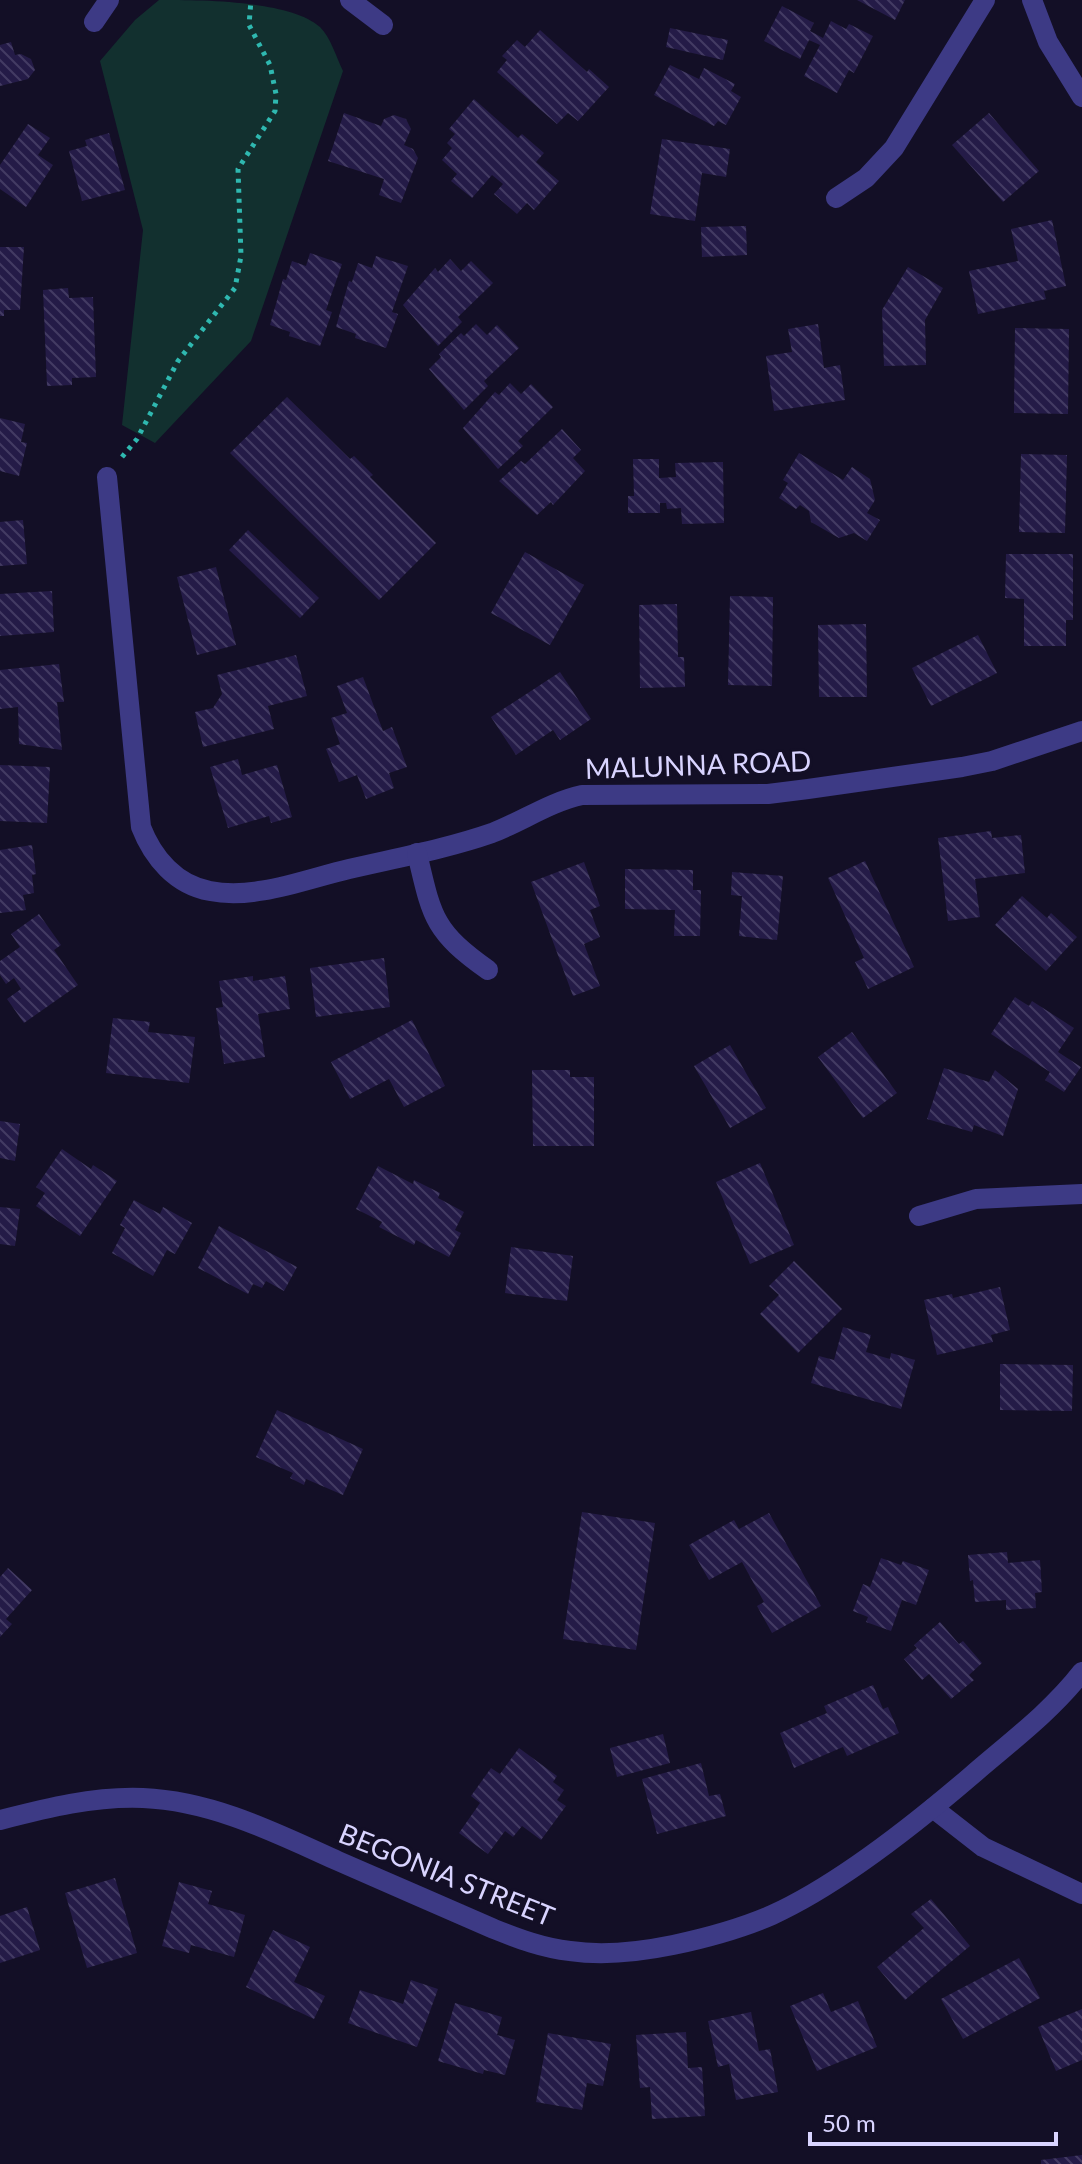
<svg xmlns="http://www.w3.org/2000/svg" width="1082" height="2164" font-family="Lato,sans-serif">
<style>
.park{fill:#12302f}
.building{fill:url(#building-back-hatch)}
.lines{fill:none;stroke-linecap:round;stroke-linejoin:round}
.path{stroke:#2fb8b0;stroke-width:5;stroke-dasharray:4 6;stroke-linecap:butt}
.street{stroke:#3d3a85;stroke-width:20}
.labels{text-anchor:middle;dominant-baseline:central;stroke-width:6;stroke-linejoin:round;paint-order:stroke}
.street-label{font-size:28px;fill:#d9d4ff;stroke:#130f26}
</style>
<defs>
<pattern id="building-back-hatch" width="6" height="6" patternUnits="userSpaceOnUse" patternTransform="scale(2)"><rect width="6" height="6" fill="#241b47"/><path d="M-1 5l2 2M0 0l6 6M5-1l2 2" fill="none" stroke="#433b63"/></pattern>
</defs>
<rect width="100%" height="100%" fill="#130f26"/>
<path class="park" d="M159,0C200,0 290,0 320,27C331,38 336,57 343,71L251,341L155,443L122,425L143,230L100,61L135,20Z"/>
<g class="building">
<path d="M857,0H905L895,20Z"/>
<path d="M782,6L814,23L810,31L823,38L831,21L846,29L849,24L873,36L854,73L849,70L837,93L804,76L820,45L809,40L800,59L764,41Z"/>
<path d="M670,28L728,40L723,60L666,47Z"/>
<path d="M540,30L587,72L589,69L609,87L578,121L568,113L557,124L497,72L507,60L502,56L517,40L525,47Z"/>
<path d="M11,42L15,55L21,54L31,59L35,70L28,79L0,86V45Z"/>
<path d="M670,65L699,79L704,68L735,84L731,91L741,97L726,125L718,121L714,126L654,95Z"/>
<path d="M474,99L518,138L522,134L544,153L536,162L559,181L534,210L527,203L517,214L494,194L503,184L492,175L472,198L451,181L457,174L442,160L452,148L447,143L455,134L449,129Z"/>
<path d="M344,113L381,126L384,119L394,115L406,119L411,129L404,145L413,149L418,158L401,203L379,195L384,179L328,161Z"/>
<path d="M989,113L1039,171L1003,202L952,145Z"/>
<path d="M28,124L50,138L38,155L53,165L26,207L0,189V165Z"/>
<path d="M109,133L125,190L82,201L69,151L87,146L85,140Z"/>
<path d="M662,139L730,149L726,177L702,173L695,221L650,214Z"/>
<path d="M1052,220L1066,286L1044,291L1046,299L978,314L969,271L1018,261L1011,229Z"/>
<path d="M746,226L747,255L702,257L701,227Z"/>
<path d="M0,247H24L20,310H4V316H0Z"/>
<path d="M310,253L342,264L326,310L332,312L320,346L289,336L290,332L270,325L283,279L286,280L292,261L306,266Z"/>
<path d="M376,256L408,266L392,312L398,314L386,348L355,338L356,334L336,327L349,281L352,282L358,263L372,268Z"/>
<path d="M450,259L461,271L471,261L493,283L458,317L462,322L438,346L403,305L435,268L438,272Z"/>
<path d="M908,267L943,288L925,320L926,365L884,366L882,310Z"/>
<path d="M68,288L69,298L93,297L96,377L72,378V385L47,386L43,290Z"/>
<path d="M476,324L487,335L497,325L519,348L484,381L488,386L464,410L429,369L441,357L439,354L461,333L464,336Z"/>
<path d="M818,324L824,368L840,365L845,400L774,411L766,356L792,352L788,329Z"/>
<path d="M1015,328L1069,329L1068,414L1014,413Z"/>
<path d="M510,383L521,394L531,384L553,407L518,441L523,446L498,469L463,428L495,392L499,395Z"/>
<path d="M287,397L350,459L354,456L373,475L370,477L436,543L379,600L230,453Z"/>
<path d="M0,418L25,424L21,442L27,443L19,476L0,471Z"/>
<path d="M562,429L581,450L573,458L585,471L553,505L551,502L537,515L499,481L521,461L525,464Z"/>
<path d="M799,453L843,480L852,467L870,479L875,500L867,513L880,520L867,541L854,533L839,538L811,522L809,511L800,505L796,509L779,498L788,483L783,480Z"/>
<path d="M1021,454L1067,455L1065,533L1019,532Z"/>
<path d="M633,459H659V478L676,477L675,463L723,462L724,523L682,524L681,508L667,509L666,503H660V513H628V496H634Z"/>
<path d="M23,520L27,564L0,566V522Z"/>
<path d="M248,530L319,598L300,618L229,550Z"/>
<path d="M525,552L584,585L550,645L491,613Z"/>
<path d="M1006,554H1073V620H1066V646H1024V599L1005,598Z"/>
<path d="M216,567L236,645L197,655L177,577Z"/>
<path d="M52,591L54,632L0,636V594Z"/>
<path d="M730,596L773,597L772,686L728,685Z"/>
<path d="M677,604L678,657H684L685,687L640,688L639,605Z"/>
<path d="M866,624L867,697H819L818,625Z"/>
<path d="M978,635L997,673L931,706L912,668Z"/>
<path d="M296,655L307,696L268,706L274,729L203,747L195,712L213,708L222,694L217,675Z"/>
<path d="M59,664L64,702H57L62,750L19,744L18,707L0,709V670Z"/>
<path d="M560,672L591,719L560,740L553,730L516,755L491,717Z"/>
<path d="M363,677L383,731L392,727L407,767L389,773L394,788L366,799L357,775L339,782L326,749L340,744L331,718L347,713L337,686Z"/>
<path d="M238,759L242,775L277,765L292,817L271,823L269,816L228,828L210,767Z"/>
<path d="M0,765L50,767L47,823L0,821Z"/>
<path d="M991,831L992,838L1021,835L1025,873L975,879L980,917L948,921L938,838Z"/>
<path d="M32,845L36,874L32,875L34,893L23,895L26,910L0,913V850Z"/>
<path d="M865,861L914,967L868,989L855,962L864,958L828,878Z"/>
<path d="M584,862L600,906L590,910L600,937L584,944L600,986L573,996L531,882Z"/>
<path d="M625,869L693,870V890H701L700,936H674L675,910L625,909Z"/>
<path d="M732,872L783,876L777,940L739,936L742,896L731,895Z"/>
<path d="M1022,896L1047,918L1051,913L1077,937L1046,971L995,925Z"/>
<path d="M39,914L61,945L54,950L78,985L24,1023L7,999L21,989L14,978L6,984L0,975V961L20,947L11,934Z"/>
<path d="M384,958L390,1007L316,1017L310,968Z"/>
<path d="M253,976V981L285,976L290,1009L258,1014L265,1057L224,1064L216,1008L223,1007L219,981Z"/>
<path d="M1015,997L1029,1006L1032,1001L1074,1028L1058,1052L1081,1067L1064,1092L1045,1080L1050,1072L991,1034Z"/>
<path d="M113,1018L150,1022L148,1032L195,1037L189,1083L106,1073Z"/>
<path d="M412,1020L445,1086L404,1107L389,1079L350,1099L331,1062Z"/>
<path d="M852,1032L897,1093L863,1118L818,1057Z"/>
<path d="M730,1045L766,1108L730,1128L694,1066Z"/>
<path d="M944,1068L989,1082L995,1070L1018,1089L1003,1136L974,1125L972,1132L927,1119Z"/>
<path d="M532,1070H570V1077H594V1146H533Z"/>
<path d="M0,1121L20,1124L15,1161L0,1158Z"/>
<path d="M62,1149L91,1169L93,1165L117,1181L80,1236L36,1206L45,1193L36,1187Z"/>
<path d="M760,1163L794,1245L750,1264L716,1182Z"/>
<path d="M378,1166L413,1184L414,1180L440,1193L438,1198L464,1212L455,1230L461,1233L449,1257L416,1240L414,1245L379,1227L382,1222L356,1209Z"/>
<path d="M134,1200L160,1214L163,1207L192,1223L175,1254L167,1250L153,1276L112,1253L125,1228L120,1225Z"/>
<path d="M0,1207L20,1209L15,1246L0,1244Z"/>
<path d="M219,1226L297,1267L284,1291L266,1281L262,1288L253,1284L248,1294L198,1268Z"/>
<path d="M511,1247L573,1256L567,1301L505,1293Z"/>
<path d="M794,1261L842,1309L798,1353L760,1314L779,1295L769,1286Z"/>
<path d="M1000,1287L1010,1330L991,1335L993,1342L937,1355L924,1300L952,1294L953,1298Z"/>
<path d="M843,1327L871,1335L866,1352L890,1359L891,1353L915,1360L901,1409L811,1383L819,1356L834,1360Z"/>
<path d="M1000,1364L1073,1365L1072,1411L1000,1410Z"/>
<path d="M277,1410L363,1449L343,1495L306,1479L304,1485L290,1478L293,1473L256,1457Z"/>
<path d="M582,1512L655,1523L636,1650L563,1639Z"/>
<path d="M769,1513L821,1606L772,1633L757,1606L764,1602L742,1562L709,1580L689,1545L734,1520L739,1529Z"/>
<path d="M1007,1552L1008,1563L1040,1560L1042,1592L1035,1593L1036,1608L1006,1610V1600L975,1602L973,1580L970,1581L968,1555Z"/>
<path d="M881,1558L901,1565L903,1561L929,1570L916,1605L902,1600L891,1631L866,1622L868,1617L853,1611L863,1584L870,1587Z"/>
<path d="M8,1568L32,1590L6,1619L12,1624L0,1637V1577Z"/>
<path d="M940,1622L959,1644L963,1641L982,1663L969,1675L974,1680L951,1699L929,1674L922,1680L904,1659L917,1648L914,1645Z"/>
<path d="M873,1685L883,1709L888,1707L899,1733L847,1756L843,1747L794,1768L780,1733L827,1713L824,1706Z"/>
<path d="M663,1734L670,1763L617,1777L610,1748Z"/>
<path d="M519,1748L557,1776L553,1782L564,1790L557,1800L566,1806L541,1840L522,1826L513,1837L505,1831L488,1854L459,1833L480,1803L471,1796L491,1768L500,1774Z"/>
<path d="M701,1763L709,1796L720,1794L726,1816L657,1834L642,1779Z"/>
<path d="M115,1878L137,1953L87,1968L65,1893Z"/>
<path d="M179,1882L212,1891L208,1904L245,1915L234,1957L191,1945L189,1953L162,1946Z"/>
<path d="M931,1899L970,1946L905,2000L877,1967L924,1928L911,1914Z"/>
<path d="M27,1907L40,1950L0,1963V1916Z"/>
<path d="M273,1930L310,1947L294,1982L325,1996L314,2019L246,1987Z"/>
<path d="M1019,1958L1040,1998L963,2039L941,1999Z"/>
<path d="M411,1980L438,1989L417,2047L348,2023L360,1990L403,2004Z"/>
<path d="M823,1993L831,2012L858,2001L877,2047L817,2071L790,2006Z"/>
<path d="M455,2003L502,2017L497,2035L515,2040L505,2075L484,2070L483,2074L438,2061Z"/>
<path d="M1082,2009V2060L1056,2071L1038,2027Z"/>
<path d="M751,2012L759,2051L770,2049L778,2092L736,2100L729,2064L718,2067L708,2021Z"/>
<path d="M686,2032L688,2068L702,2067L705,2116L652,2119L650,2087L640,2088L636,2035Z"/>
<path d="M548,2033L611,2044L603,2086L587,2083L582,2110L536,2102Z"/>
<path d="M1082,2155V2164H1041V2160Z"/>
</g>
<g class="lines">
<path class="path" d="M122,457L137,439L178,361L235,288L241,256L238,169L275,111L276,94L270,65L249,25L251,0"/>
<g class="street">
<path d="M350,0L383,25"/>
<path d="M1032,0L1048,42L1082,97"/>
<path d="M94,22L109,0"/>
<path d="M836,198L866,178L894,148L985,0"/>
<path d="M107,477L141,827C153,858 176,885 210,891C255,900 306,879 349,869C396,858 446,849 492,833C523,821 550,802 582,795L768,794L808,789L962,767L992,761L1082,731"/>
<path d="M417,853C432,917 433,931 488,970"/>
<path d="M919,1216L976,1199L1082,1194"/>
<path d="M933,1808L983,1847L1082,1894"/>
<path d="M0,1820C47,1808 94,1796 143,1798C213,1801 276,1833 338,1861C390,1884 442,1906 494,1929C519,1939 543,1948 570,1951C604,1956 639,1952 673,1945C706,1938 740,1929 772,1915C838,1885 915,1824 971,1776C1009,1743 1051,1712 1082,1672"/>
</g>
</g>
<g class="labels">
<g class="street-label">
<text transform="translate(698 764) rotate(-2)">MALUNNA ROAD</text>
<text transform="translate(447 1874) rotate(22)">BEGONIA STREET</text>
</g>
</g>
<path d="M810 2132v12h246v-12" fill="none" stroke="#d9d4ff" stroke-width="4"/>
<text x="822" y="2132" font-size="24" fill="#d9d4ff" stroke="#130f26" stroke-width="6" paint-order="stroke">50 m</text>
</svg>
